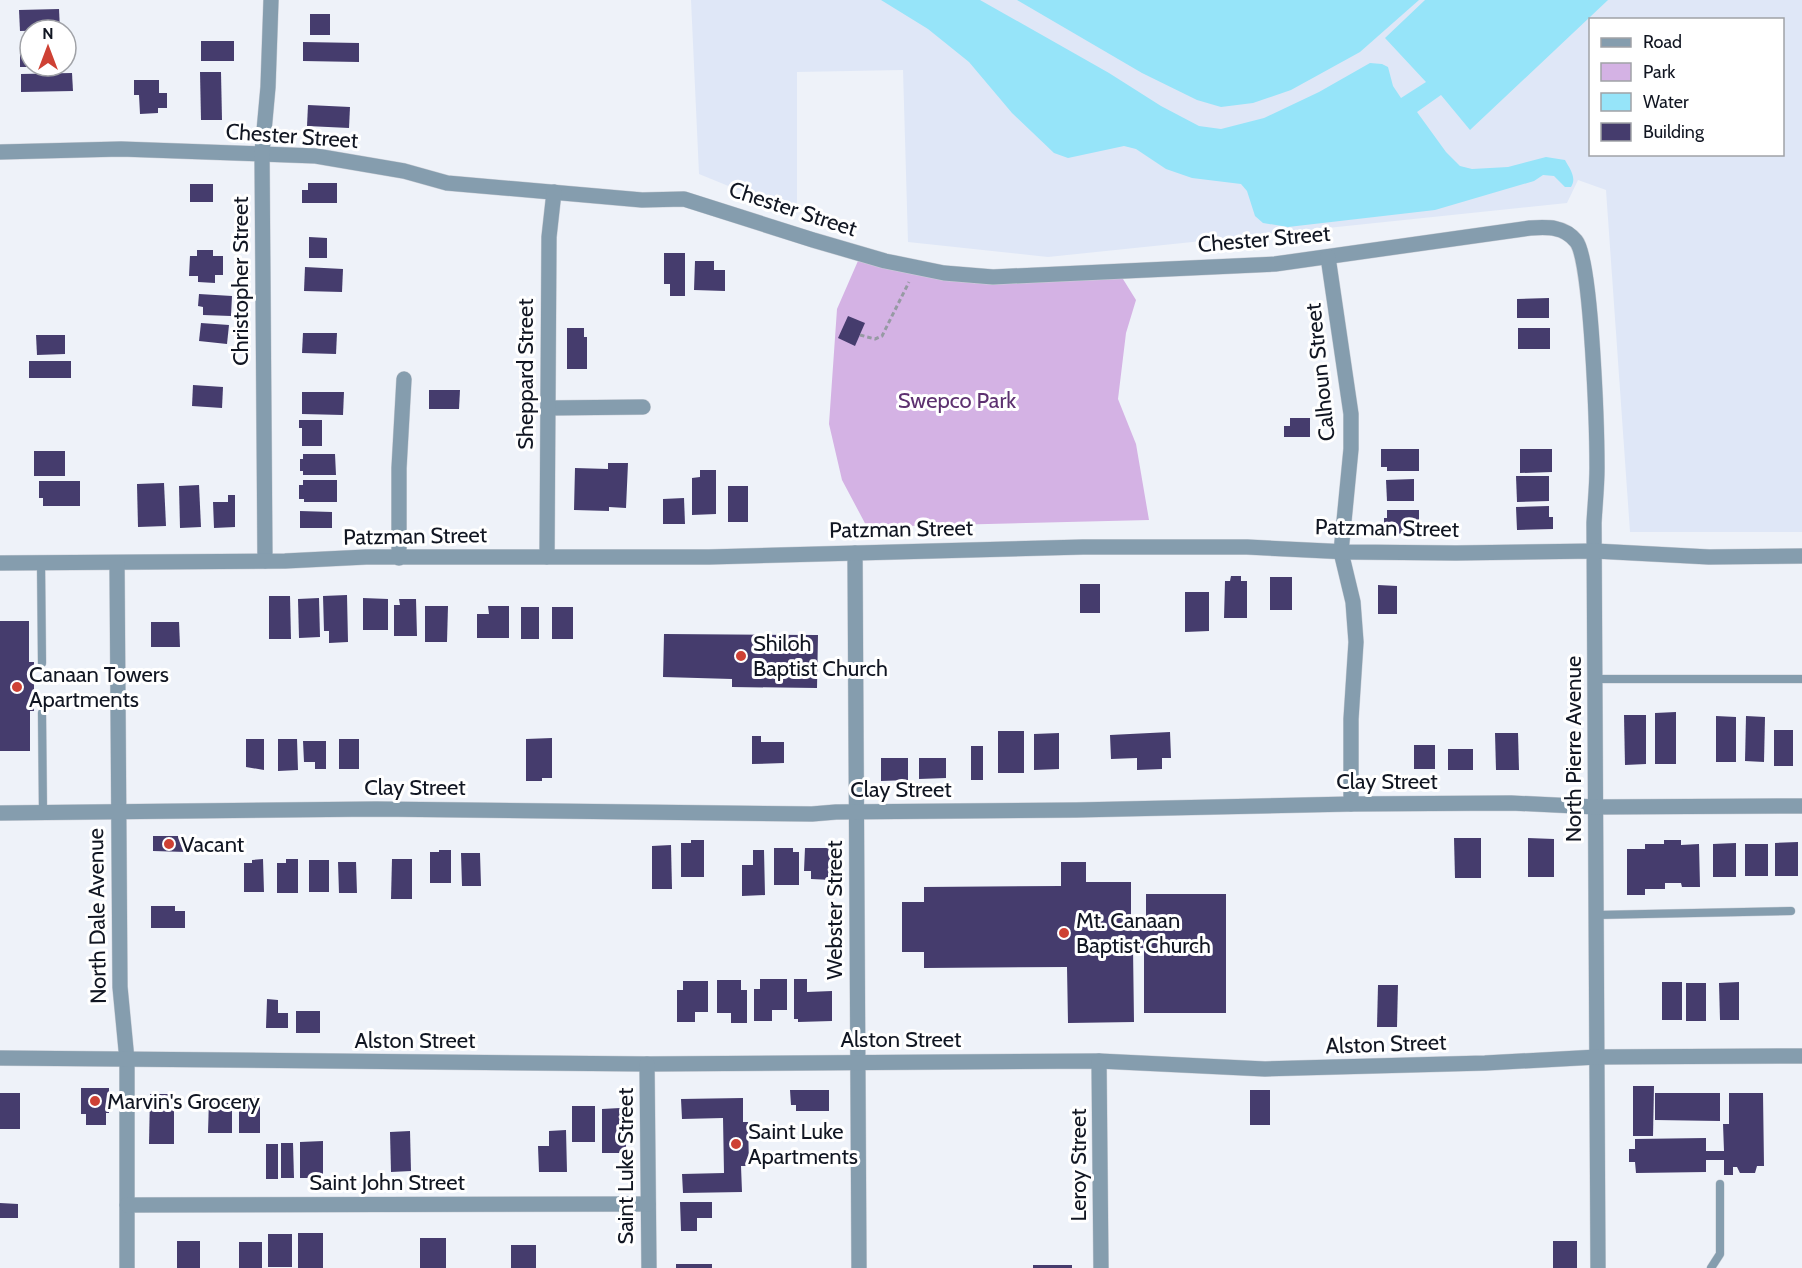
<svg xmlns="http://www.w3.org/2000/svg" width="1802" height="1268" font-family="Cabin,sans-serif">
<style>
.built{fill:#dfe7f7;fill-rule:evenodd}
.green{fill:#d4b2e4}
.water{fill:#96e4f9}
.building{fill:#453c6d}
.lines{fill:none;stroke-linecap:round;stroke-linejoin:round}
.service-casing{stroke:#cbcfd7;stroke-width:9}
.minor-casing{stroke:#cbcfd7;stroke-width:16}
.path{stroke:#969aa3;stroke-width:3;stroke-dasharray:4.5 3;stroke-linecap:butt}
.service{stroke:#859dae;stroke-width:8}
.minor{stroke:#859dae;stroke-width:15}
.poi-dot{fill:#ce4134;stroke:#fff;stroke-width:2}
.labels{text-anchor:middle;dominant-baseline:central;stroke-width:6;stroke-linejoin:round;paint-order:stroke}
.street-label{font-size:22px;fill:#111622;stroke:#fff}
.park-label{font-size:22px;fill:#5d3170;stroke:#fff}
.poi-label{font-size:22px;fill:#111622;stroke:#fff;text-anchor:start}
</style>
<rect width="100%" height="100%" fill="#eef2f9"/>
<path class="built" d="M691,0H1802V532H1630L1606,190L1578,180L1567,203L1048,257L908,242L903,70L797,72V214L699,174ZM1590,20H1782V154H1590Z"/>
<path class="green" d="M861,254L944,273L1118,271L1136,300L1126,333L1118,399L1136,444L1149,520L867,527L842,480L829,424L837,309Z"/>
<g class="water">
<path d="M881,0H980L1109,73L1161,106L1199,126L1221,129L1264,118L1319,92L1370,63L1382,64L1388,67L1393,86L1401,98L1426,82L1385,38L1425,0H1608L1470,130L1441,95L1417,112L1446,152L1460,166L1472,169L1508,167L1546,157L1565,160C1570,169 1577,178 1571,187H1565L1554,176L1543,175L1534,181L1435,210L1288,227L1263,223L1255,216L1247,191L1241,184L1192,178L1166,169L1136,149L1124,146L1068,158L1054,153L1012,113L969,62L928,29Z"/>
<path d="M1017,0H1419L1360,52L1291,90L1253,103L1221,107L1197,100L1142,73Z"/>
</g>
<g class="building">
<path d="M59,9L60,30L20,31L19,10Z"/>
<rect x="310" y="14" width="20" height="21"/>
<rect x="201" y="41" width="33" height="20"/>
<path d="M303,42L359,43V62L303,61Z"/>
<path d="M30,45V67H20V46Z"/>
<path d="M200,72H221L222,120H201Z"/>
<path d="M72,73L73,91L21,92V74Z"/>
<path d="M134,80H159V93H167V108H158V113L140,114L139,95H134Z"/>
<path d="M308,105L350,107L349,128L307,126Z"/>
<path d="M308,183H337V203H302V190H308Z"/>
<rect x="190" y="184" width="23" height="18"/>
<path d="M309,237L327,238V258H309Z"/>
<path d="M197,250H213V256H223V275H215V283L198,282V276H189L190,256H197Z"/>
<path d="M664,253H685V296H670V284H664Z"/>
<path d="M695,261H714V270H725V291L694,290Z"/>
<path d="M305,267L343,269L342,292L304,291Z"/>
<path d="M199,294L232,296L231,316L203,315V307L198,306Z"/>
<path d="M1549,298V318H1517V299Z"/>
<path d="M848,316L865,323L855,346L838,338Z"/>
<path d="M201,323L229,325L227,344L199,341Z"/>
<path d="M567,328H584V337H587V369H567Z"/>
<rect x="1518" y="328" width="32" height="21"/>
<path d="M303,333H337L336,354L302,353Z"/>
<path d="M36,335H65V354L37,355Z"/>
<rect x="29" y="361" width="42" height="17"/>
<path d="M193,385L223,387L222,408L192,406Z"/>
<path d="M429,390H460L459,409H429Z"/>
<path d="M302,392H344L343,415L302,414Z"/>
<path d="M1290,418H1310V437H1284V426H1290Z"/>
<path d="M299,420H322V446H302V428H299Z"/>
<path d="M1381,449H1419V471H1387V467H1381Z"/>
<path d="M1520,449H1552V472L1520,473Z"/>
<rect x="34" y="451" width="31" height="25"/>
<path d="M303,454H335L336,475H303V471H300V459H303Z"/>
<path d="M608,463H628L626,508L609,507V511L574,510L575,468L608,469Z"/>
<path d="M700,470H716V514L692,515V478L700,477Z"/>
<path d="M1516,476H1549V501L1517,502Z"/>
<path d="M1414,479V501H1387L1386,480Z"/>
<path d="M303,480H337V502H304V499H299V485H303Z"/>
<path d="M39,481H80V506H43V498H39Z"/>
<path d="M164,483L166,526L138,527L137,484Z"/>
<path d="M199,485L201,527L180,528L179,486Z"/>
<rect x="728" y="486" width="20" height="36"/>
<path d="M228,495H235V527L214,528L213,502H228Z"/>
<path d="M684,498L685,524H663V499Z"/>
<path d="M1549,506V517H1553V529L1517,530L1516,507Z"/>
<path d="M1387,510H1419V533L1384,534V518H1387Z"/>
<path d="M300,511L332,512V528H300Z"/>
<path d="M1231,576H1241V581H1247V618H1224L1225,581H1230Z"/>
<rect x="1270" y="577" width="22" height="33"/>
<rect x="1080" y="584" width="20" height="29"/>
<path d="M1378,585L1397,586V614H1378Z"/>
<path d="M1185,592H1209V631L1185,632Z"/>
<path d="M347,595L348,642L329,643V631H324L323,596Z"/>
<path d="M269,596H290L291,639H269Z"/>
<path d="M319,598L320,637L299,638L298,599Z"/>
<path d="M363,598L388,599V630H363Z"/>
<path d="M399,599H416L417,636H394V605H400Z"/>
<path d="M425,606H448L447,642H425Z"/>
<path d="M488,606H509V638H477V614H489Z"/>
<rect x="521" y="607" width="18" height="32"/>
<rect x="552" y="607" width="21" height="32"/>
<path d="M0,621H29V662H34V711H30V751H0Z"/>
<path d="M151,622H179L180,647H151Z"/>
<path d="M664,634L818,635L817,688L732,687V679L663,677Z"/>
<path d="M1676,712V764H1655V713Z"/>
<path d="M1624,715H1646V764L1625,765Z"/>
<path d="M1716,716L1736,717V762H1716Z"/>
<path d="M1746,716L1765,717L1764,762L1745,761Z"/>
<rect x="1774" y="730" width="19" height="36"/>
<rect x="998" y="731" width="26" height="42"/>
<path d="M1170,732L1171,758H1162V769L1137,770V758L1111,759L1110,735Z"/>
<path d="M1059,733V769L1034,770V734Z"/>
<path d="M1495,733H1518L1519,770H1496Z"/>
<path d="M752,736H761V742H784V763L752,764Z"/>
<path d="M552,738V778H542V781H526V739Z"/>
<path d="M246,739H264V770L246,767Z"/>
<path d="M278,739H297L298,770L278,771Z"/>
<rect x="339" y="739" width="20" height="30"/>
<path d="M303,741H326V769H315V762H304Z"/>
<rect x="1414" y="745" width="21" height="24"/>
<rect x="971" y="746" width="12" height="34"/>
<rect x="1448" y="749" width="25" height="21"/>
<path d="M881,758H908V780L881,781Z"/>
<path d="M919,758H946V778L919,779Z"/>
<path d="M153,836H186V852L153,851Z"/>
<path d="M1454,838H1481V878H1455Z"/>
<path d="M1528,838L1554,839V877H1528Z"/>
<path d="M691,840H704V877H681V843H691Z"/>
<path d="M1664,840H1681V845L1699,844L1700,887H1682L1681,883H1665V889H1645V895H1627V849H1645V844H1664Z"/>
<path d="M1798,842V876H1775V843Z"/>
<path d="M1736,843V877H1713V844Z"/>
<rect x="1745" y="844" width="23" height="32"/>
<path d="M671,845L672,889H652V846Z"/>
<path d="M774,848H793V852H799V885H774Z"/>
<path d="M805,848H833L832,880L811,879V871H804Z"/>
<path d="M439,850H451V883H430V852H439Z"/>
<path d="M753,850H764L765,895L742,896V865H753Z"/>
<path d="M461,853H480L481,886H462Z"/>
<path d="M263,859L264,892H244V863H252V860Z"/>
<path d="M286,859H298V893H277V863H286Z"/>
<path d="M392,859H412V899H391Z"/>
<rect x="309" y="860" width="20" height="32"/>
<path d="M338,862H356L357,893H339Z"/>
<path d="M1061,862H1086V882H1131V919H1146V894H1226V1013H1144V948H1133L1134,1022L1068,1023L1067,967L924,968V952H902V902H924V887L1061,886Z"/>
<path d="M151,906H175V911H185V928H151Z"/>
<path d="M760,979H787V1010H772V1021H754V989H760Z"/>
<path d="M794,979H807V992L832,991V1021L798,1022V1019H794Z"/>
<path d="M717,980H741V990H747V1023H731V1013H717Z"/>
<path d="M683,981H708V1012H695V1022H677V990H683Z"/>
<rect x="1662" y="982" width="20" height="38"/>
<path d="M1739,982V1020H1720L1719,983Z"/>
<rect x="1686" y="983" width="20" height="38"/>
<path d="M1378,985H1398L1397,1027H1377Z"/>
<path d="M267,999L278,1000V1013H288V1028H266Z"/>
<rect x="296" y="1011" width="24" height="22"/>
<path d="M1633,1086H1654L1653,1136H1633Z"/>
<path d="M81,1088H109V1113H106V1125H86V1114H81Z"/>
<path d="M790,1090H829V1111H796V1105H791Z"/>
<rect x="1250" y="1090" width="20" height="35"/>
<rect x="0" y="1093" width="20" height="36"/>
<path d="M1655,1093H1720V1121L1655,1120Z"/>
<path d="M1729,1093H1763L1764,1166H1757L1755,1173H1740L1737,1167H1733V1175H1724V1160H1706V1172L1636,1173L1635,1162H1629V1149H1635V1139L1706,1138V1151H1724L1723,1124H1729Z"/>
<path d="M150,1094H174V1144H149Z"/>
<rect x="239" y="1097" width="21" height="36"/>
<path d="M743,1098V1122H748L749,1166H741L742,1192L683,1193L682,1174L724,1173L723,1118L682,1119L681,1099Z"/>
<path d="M209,1099H232V1133H208Z"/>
<rect x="572" y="1106" width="23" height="36"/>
<path d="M620,1108V1118H626V1153H602V1109Z"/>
<path d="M566,1130L567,1172H539L538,1146H549V1131Z"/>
<path d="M410,1131L411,1171L391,1172L390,1132Z"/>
<path d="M323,1141V1178H300V1142Z"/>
<path d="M281,1143H293L294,1178H281Z"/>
<rect x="266" y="1144" width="12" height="35"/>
<path d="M680,1202H712V1218H697V1231H681Z"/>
<path d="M0,1203L18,1204V1218H0Z"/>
<rect x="298" y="1233" width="25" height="35"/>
<rect x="268" y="1234" width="24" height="33"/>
<rect x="420" y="1238" width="26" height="30"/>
<rect x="177" y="1241" width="23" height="27"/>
<rect x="1553" y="1241" width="24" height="27"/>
<rect x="239" y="1242" width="23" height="26"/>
<rect x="511" y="1245" width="25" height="23"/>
<rect x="676" y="1264" width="36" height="4"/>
<rect x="1033" y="1265" width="39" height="3"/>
</g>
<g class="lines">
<defs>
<g id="service">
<path d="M41,563L42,663"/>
<path d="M1595,679H1802"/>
<path d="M42,713L43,812"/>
<path d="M1596,915L1791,911"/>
<path d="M1711,1268L1720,1254V1184"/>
</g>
<g id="minor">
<path d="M0,152L121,149L316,156L404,171L447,183L642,200L684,199L813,240L885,261L944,273L993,277L1275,264L1530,228C1548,227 1564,226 1576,241C1592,260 1597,434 1597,468C1597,486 1595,504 1594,523L1598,1268"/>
<path d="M1328,257L1351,414V449L1341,552L1353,602L1356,642L1351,719V804"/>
<path d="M548,408L643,407"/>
<path d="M855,553L859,1268"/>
<path d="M547,557L549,237L554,192"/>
<path d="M399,558V468L404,379"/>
<path d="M265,561L262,153L268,87L271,0"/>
<path d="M0,563L285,561L366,557H709L1083,547H1247L1348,552L1456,553L1595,551L1709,557L1802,556"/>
<path d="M117,563L120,987L127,1060V1268"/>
<path d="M0,813L376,809L812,814L836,812L1076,810L1351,804L1511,803L1596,807L1802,806"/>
<path d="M0,1058L647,1064L1099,1061L1265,1069L1485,1063L1597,1057L1802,1056"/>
<path d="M1099,1061L1101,1268"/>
<path d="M647,1064L649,1268"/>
<path d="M127,1205L648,1204"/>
</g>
</defs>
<use href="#service" class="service-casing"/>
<use href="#minor" class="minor-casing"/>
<path class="path" d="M860,335L875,339L882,336L909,282"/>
<use href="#service" class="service"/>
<use href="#minor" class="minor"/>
</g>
<g class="poi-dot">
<circle cx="741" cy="656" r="6"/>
<circle cx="17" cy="687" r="6"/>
<circle cx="169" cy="844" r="6"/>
<circle cx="1064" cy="933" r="6"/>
<circle cx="95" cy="1101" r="6"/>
<circle cx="736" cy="1144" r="6"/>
</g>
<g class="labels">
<g class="street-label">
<text transform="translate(292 136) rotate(4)">Chester Street</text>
<text transform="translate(793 209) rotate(18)">Chester Street</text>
<text transform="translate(1264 239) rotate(-5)">Chester Street</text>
<text transform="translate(240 281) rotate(-90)">Christopher Street</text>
<text transform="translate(1320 372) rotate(-96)">Calhoun Street</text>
<text transform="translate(525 374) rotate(-90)">Sheppard Street</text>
<text transform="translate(1387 528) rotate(1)">Patzman Street</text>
<text transform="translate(901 529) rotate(-1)">Patzman Street</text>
<text transform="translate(415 536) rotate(-1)">Patzman Street</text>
<text transform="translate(1573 749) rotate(-90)">North Pierre Avenue</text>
<text x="1387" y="781">Clay Street</text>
<text x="415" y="787">Clay Street</text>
<text x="901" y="789">Clay Street</text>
<text transform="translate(834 910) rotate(-90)">Webster Street</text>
<text transform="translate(97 916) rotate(-91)">North Dale Avenue</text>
<text x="901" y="1039">Alston Street</text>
<text x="415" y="1040">Alston Street</text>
<text transform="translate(1386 1044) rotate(-2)">Alston Street</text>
<text transform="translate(1078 1165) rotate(-90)">Leroy Street</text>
<text transform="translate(625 1166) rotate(-90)">Saint Luke Street</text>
<text x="387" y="1182">Saint John Street</text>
</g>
<g class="park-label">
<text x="957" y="400">Swepco Park</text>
</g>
<g class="poi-label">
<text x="753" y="643">Shiloh<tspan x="753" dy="25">Baptist Church</tspan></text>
<text x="29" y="674">Canaan Towers<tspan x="29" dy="25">Apartments</tspan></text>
<text x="181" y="844">Vacant</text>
<text x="1076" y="920">Mt. Canaan<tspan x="1076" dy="25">Baptist Church</tspan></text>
<text x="107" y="1101">Marvin's Grocery</text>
<text x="748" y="1131">Saint Luke<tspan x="748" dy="25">Apartments</tspan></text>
</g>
</g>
<rect x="1589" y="18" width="195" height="138" fill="#ffffff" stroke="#a0a2a7" stroke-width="1.5"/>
<rect x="1601" y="38" width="30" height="9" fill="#859dae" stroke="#a0a2a7" stroke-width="1.5"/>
<text x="1643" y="48" font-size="18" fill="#111622">Road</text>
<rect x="1601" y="63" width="30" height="18" fill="#d4b2e4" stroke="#a0a2a7" stroke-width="1.5"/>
<text x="1643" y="78" font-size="18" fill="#111622">Park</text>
<rect x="1601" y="93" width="30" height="18" fill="#96e4f9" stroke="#a0a2a7" stroke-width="1.5"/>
<text x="1643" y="108" font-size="18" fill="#111622">Water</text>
<rect x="1601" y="123" width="30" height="18" fill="#453c6d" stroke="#a0a2a7" stroke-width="1.5"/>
<text x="1643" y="138" font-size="18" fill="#111622">Building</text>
<g transform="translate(48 48)"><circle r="28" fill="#ffffff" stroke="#a0a2a7" stroke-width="1.5"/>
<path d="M0-4.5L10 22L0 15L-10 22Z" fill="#ce4134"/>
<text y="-9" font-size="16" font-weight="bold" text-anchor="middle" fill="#111622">N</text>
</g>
</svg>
